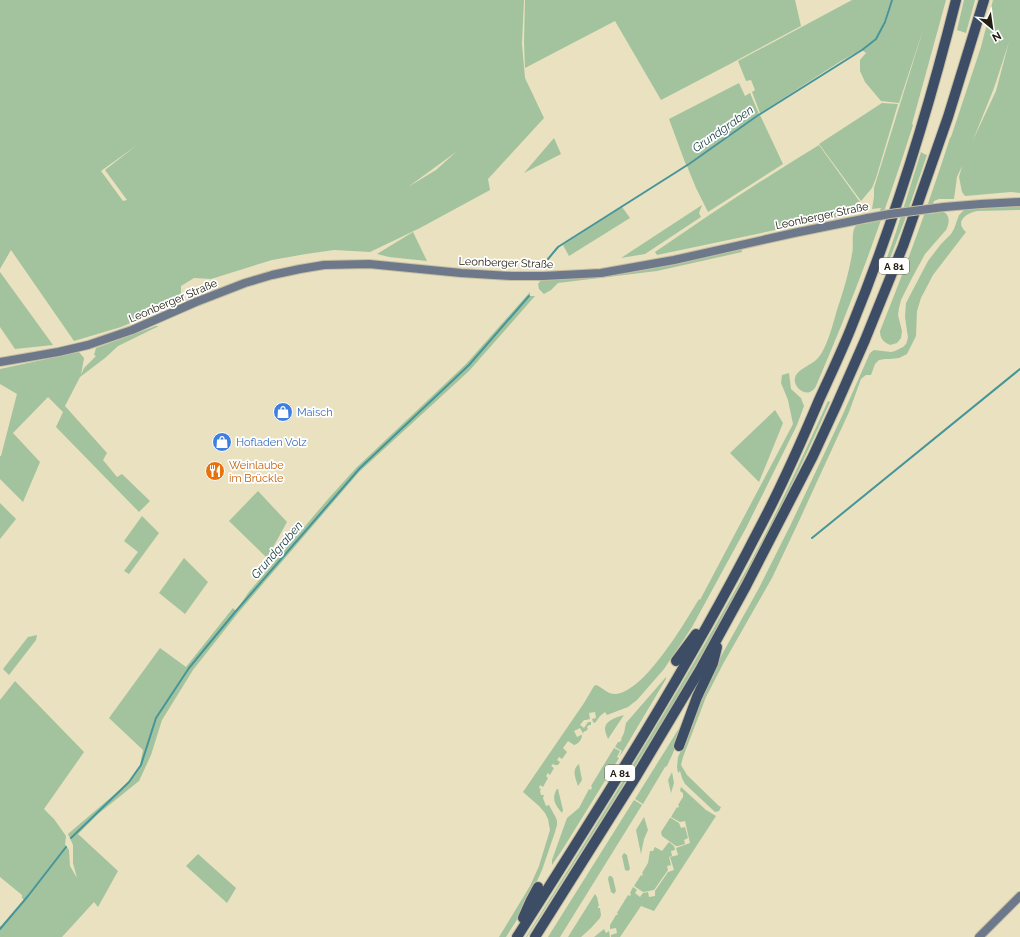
<svg xmlns="http://www.w3.org/2000/svg" width="1020" height="937" font-family="Raleway,sans-serif">
<style>
.green{fill:#a3c39e;fill-rule:evenodd}
.lines{fill:none;stroke-linecap:round;stroke-linejoin:round}
.stream{stroke:#469599;stroke-width:2}
.secondary-casing{stroke:#c5bea0;stroke-width:10}
.highway-casing{stroke:#c5bea0;stroke-width:12}
.secondary{stroke:#6d798b;stroke-width:8}
.highway{stroke:#3d4d66;stroke-width:10}
.secondary-bridge-casing{stroke:#c5bea0;stroke-width:10;stroke-linecap:butt}
.secondary-bridge{stroke:#6d798b;stroke-width:8}
.labels{text-anchor:middle;dominant-baseline:central;stroke-width:3.5;stroke-linejoin:round;paint-order:stroke}
.shield{fill:#fff;stroke:#65635a;stroke-width:1}
.shield-label{font-size:10px;font-weight:bold;fill:#232013}
.street-label{font-size:11px;fill:#232013;stroke:#fff}
.shop-label{font-size:11px;fill:#366cbe;stroke:#fff;text-anchor:start}
.food-label{font-size:11px;fill:#c56008;stroke:#fff;text-anchor:start}
.water-label{font-size:12px;font-style:italic;fill:#1e4446;stroke:#fff}
</style>
<rect width="100%" height="100%" fill="#e9e1bf"/>
<g class="green">
<path d="M0,0H524L522,44L525,78L544,118L488,179L490,190L420,228L370,252L334,250L306,254L272,260L211,279L194,278L181,286V298L152,314L121,327L74,341L11,250L0,269ZM137,145L105,170L127,200L123,201L101,171ZM456,152L436,170L408,187Z"/>
<path d="M525,0H795L801,26L730,64L661,100L615,21L525,68L524,42Z"/>
<path d="M852,0H891L884,22L876,38L861,50L841,61L760,113L752,92L755,90L751,80L746,81L738,61Z"/>
<path d="M892,0H946L912,124L913,125C899,170 883,215 867,259C851,302 834,344 816,386C815,389 812,391 810,392C802,395 793,385 795,378C797,369 812,365 818,358C827,348 833,324 837,310C843,292 849,273 852,254C854,246 851,234 855,227C857,224 860,223 863,222L864,224L876,221L881,208L872,209L874,197V188L924,27L899,103L881,101L865,82L860,71V60L866,53L862,50L876,39L886,22Z"/>
<path d="M964,0H975L966,33L957,30Z"/>
<path d="M993,0H1020V193L1011,192L965,196L962,192L959,177L962,166L957,177L954,199H939L934,201L930,214L942,212V211C950,214 950,223 946,230L925,254L912,278L901,300L899,308L898,315L902,331L901,338L897,343L890,345C883,342 880,338 880,331C906,267 929,203 950,138L951,137L981,47ZM1009,42L996,91L973,140L994,88Z"/>
<path d="M739,83L745,96L750,93L759,114L686,165L669,119Z"/>
<path d="M882,103L898,104L876,178L872,188L861,201L819,144Z"/>
<path d="M760,115L783,164L708,212L696,188L687,166Z"/>
<path d="M554,138L561,154L524,173Z"/>
<path d="M819,145L860,202L856,207V213L657,255L655,252C709,215 763,179 819,145Z"/>
<path d="M921,152L924,154L927,155L904,222L884,274L882,272L896,232Z"/>
<path d="M702,205L699,213L701,217L645,254L621,258Z"/>
<path d="M1020,206V210L977,211C966,213 954,222 966,232L933,275L921,298L917,311L916,336L907,354L899,358L890,359H885L879,360L875,364L871,375H866L861,379L849,412L799,521L772,578L723,664L706,697L683,757L681,765L687,775L719,806L721,807L719,811L715,812L685,784L682,778L680,771L678,773L677,767L678,757L687,738L696,710L715,667L759,588L791,524L843,414L870,353L874,350L891,352L895,351L903,347L906,344L908,338L905,317L906,303L928,261L941,244L951,234L954,229L959,215L966,208Z"/>
<path d="M622,207L630,218L569,256L563,245Z"/>
<path d="M413,232L427,261L389,257L377,254Z"/>
<path d="M741,247L742,252L657,271L558,283L551,290L544,294L539,289L538,284L542,279Z"/>
<path d="M0,272L53,345L15,349L0,327Z"/>
<path d="M530,292V296H535L469,371L359,472L238,613L193,670L162,720L151,755L139,781L98,814L78,834L118,871L98,907L94,902L62,937H0V926H1L24,900L22,898V895L0,877V700L15,681L84,752L44,809L54,819L66,836L65,844L69,850L70,866L77,878L73,863V845L68,834L129,782L140,765L143,750L109,718L160,648L186,667L233,608L236,611L248,593L329,498L356,468L466,364Z"/>
<path d="M156,326H159L118,346L105,358L80,377L65,406L107,453L103,460L117,477L122,474L150,501L139,512L56,427L63,412L48,397L13,433L40,462L23,502L0,479V456H1L17,394L0,384V369L79,352L84,358L81,375L84,368L96,356L94,355L96,348Z"/>
<path d="M789,373L791,389L801,398L804,406L797,425L746,528L692,627L664,669L637,700L628,707L607,715L605,712L600,716L595,723L593,722L592,719L596,718L595,712L589,713L590,719L586,720H584L580,725L584,728L588,722H591V725H589L587,727L588,729L586,731H585L583,733L584,735L580,728L574,731L577,737L581,735H582C582,740 578,744 574,745L568,741L563,748L567,752L562,759L559,757L557,760L560,762L558,765H555L553,764L551,766L554,768L550,775L548,773L546,776L548,778L543,787L540,785L539,788L541,789L540,791L541,795H544L543,798L546,806L549,805L556,818L557,821V825L555,832L542,870L533,890L518,918L506,937H499L530,886L539,866L550,830L548,819L545,813L539,806L523,792L584,703L594,686L596,685C602,687 607,694 615,694C644,693 685,622 699,599L700,600L793,424L788,400L781,383L782,375Z"/>
<path d="M828,401L830,402C784,506 731,606 673,704C626,782 576,860 527,937H526C598,822 671,706 737,587C771,527 799,464 828,401Z"/>
<path d="M775,410L783,423L759,482L730,453Z"/>
<path d="M258,491L287,522L267,558L229,521Z"/>
<path d="M0,503L16,519L0,539Z"/>
<path d="M142,516L159,533L129,574L124,571L138,552L124,541Z"/>
<path d="M184,558L208,582L185,614L159,593Z"/>
<path d="M37,635L36,640L9,675L3,669L28,637Z"/>
<path d="M666,677V679L622,753L619,756L622,751L615,747L618,742H620L622,739H621L624,733L626,723Z"/>
<path d="M624,715L608,739C607,736 605,732 605,729C605,720 618,717 624,715Z"/>
<path d="M683,722H684L673,753L667,766L665,767L643,804L635,799Z"/>
<path d="M614,748L620,751L617,757L619,758L616,763L564,847L552,865V860L567,818L579,808L589,789L591,790L592,787L591,786Z"/>
<path d="M579,764L582,780L578,786C576,779 571,770 579,764Z"/>
<path d="M672,772L674,783L671,793L668,780Z"/>
<path d="M681,787L706,810L716,816L654,911L641,906L620,937H611V935L617,933L616,928L610,929V925L616,915H617L618,914L617,913L628,895L630,896L631,894L630,893L633,887L637,890L635,893L640,897L643,893L648,892L649,897L655,896V891L668,872L674,870L670,857L678,855L676,848L690,843L685,821L680,822L671,817L677,807L678,808L679,806L678,805L683,797V793L680,791Z"/>
<path d="M557,789H558L563,810L562,813C555,805 551,798 557,789Z"/>
<path d="M634,800L642,805L560,937H548Z"/>
<path d="M644,817L648,830L644,839L641,854L636,830Z"/>
<path d="M670,818H671L679,823L681,828L685,827L688,838L684,840L685,844L678,846H676L662,836L661,832Z"/>
<path d="M669,842L674,846L675,850L671,851L672,856L669,857L671,865L667,866L668,870L654,890L643,892L634,886L641,875L642,876L643,874L642,873L648,863L650,851H653L655,847L662,851Z"/>
<path d="M624,853L627,855L630,869L628,871L625,870L622,856Z"/>
<path d="M198,854L236,888L227,903L186,866Z"/>
<path d="M609,876H611L613,878L616,891L614,894L611,892L608,879Z"/>
<path d="M595,894L597,897L599,906H598V908H600L601,915L600,918L591,928L581,937H568Z"/>
<path d="M604,929L606,933L609,931L610,937H594Z"/>
</g>
<g class="lines">
<g class="stream">
<path d="M548,259L558,247L689,164L757,116L862,50L876,39L885,22L892,0"/>
<path d="M812,538L1020,369"/>
<path d="M71,838L129,782L141,765L156,718L189,668L236,611L360,468L469,365L529,296"/>
<path d="M0,929L28,896L66,847"/>
</g>
<defs>
<g id="secondary">
<path d="M944,207L981,204L1020,202"/>
<path d="M0,362L58,352L88,345L132,330L196,302L245,283L272,275L300,269L324,265L369,264L461,273L511,276H543L601,273L674,260L794,233L868,218"/>
<path d="M979,937L1020,896"/>
</g>
<g id="highway">
<path d="M676,661L696,634"/>
<path d="M679,746L697,697L713,663L717,647"/>
<path d="M523,918L531,900L538,887"/>
<path d="M517,937C601,805 686,672 757,533C780,490 800,445 819,400C830,376 841,353 851,328C894,222 928,112 956,0"/>
<path d="M535,937L637,775L701,668L746,586L813,456L836,406L865,340L903,246L948,117L984,0"/>
</g>
</defs>
<use href="#secondary" class="secondary-casing"/>
<use href="#highway" class="highway-casing"/>
<use href="#secondary" class="secondary"/>
<use href="#highway" class="highway"/>
<defs>
<path id="secondary-bridge" d="M868,218L890,214L944,207"/>
</defs>
<use href="#secondary-bridge" class="secondary-bridge-casing"/>
<use href="#secondary-bridge" class="secondary-bridge"/>
</g>
<defs>
<symbol id="shop-disc" viewBox="-11 -11 22 22"><circle r="9.5" fill="#3f7fe0" stroke="#fff"/><path d="M-5-2.5h2.3a2.7 3.5 0 0 1 5.4 0H5L5.5 6h-11ZM-1.5-2.5h3a1.5 2.3 0 0 0-3 0Z" fill="#fff"/></symbol>
<symbol id="restaurant-disc" viewBox="-11 -11 22 22"><circle r="9.5" fill="#e8710a" stroke="#fff"/><path d="M-5-6h1v4h1v-4h1v4h1v-4h1v5L-1.5 .5V6h-2V.5L-5-1ZM5-6V6H3V1.5H1.5Q1.5-4 5-6Z" fill="#fff"/></symbol>
</defs>
<g fill-rule="evenodd">
<use href="#shop-disc" x="272" y="401" width="22" height="22"/>
<use href="#shop-disc" x="211" y="431" width="22" height="22"/>
<use href="#restaurant-disc" x="204" y="460" width="22" height="22"/>
</g>
<g class="labels">
<g class="shield">
<rect x="879" y="258" width="30" height="16" rx="3"/>
<rect x="605" y="765" width="30" height="16" rx="3"/>
</g>
<g class="shield-label">
<text x="894" y="266">A 81</text>
<text x="620" y="773">A 81</text>
</g>
<g class="street-label">
<text transform="translate(822 216) rotate(-12)">Leonberger Straße</text>
<text transform="translate(506 263) rotate(2)">Leonberger Straße</text>
<text transform="translate(173 301) rotate(-23)">Leonberger Straße</text>
</g>
<g class="shop-label">
<text x="297" y="412">Maisch</text>
<text x="236" y="442">Hofladen Volz</text>
</g>
<g class="food-label">
<text x="229" y="465">Weinlaube<tspan x="229" dy="13">im Brückle</tspan></text>
</g>
<g class="water-label">
<text transform="translate(723 129) rotate(-35)">Grundgraben</text>
<text transform="translate(277 550) rotate(-49)">Grundgraben</text>
</g>
</g>
<g transform="translate(992 28) rotate(151)" stroke="#ffffff" stroke-width="3" paint-order="stroke">
<path d="M0-3L7 15L0 10L-7 15Z" fill="#232013"/>
<text y="-6" font-size="11" font-weight="bold" text-anchor="middle" fill="#232013">N</text>
</g>
</svg>
